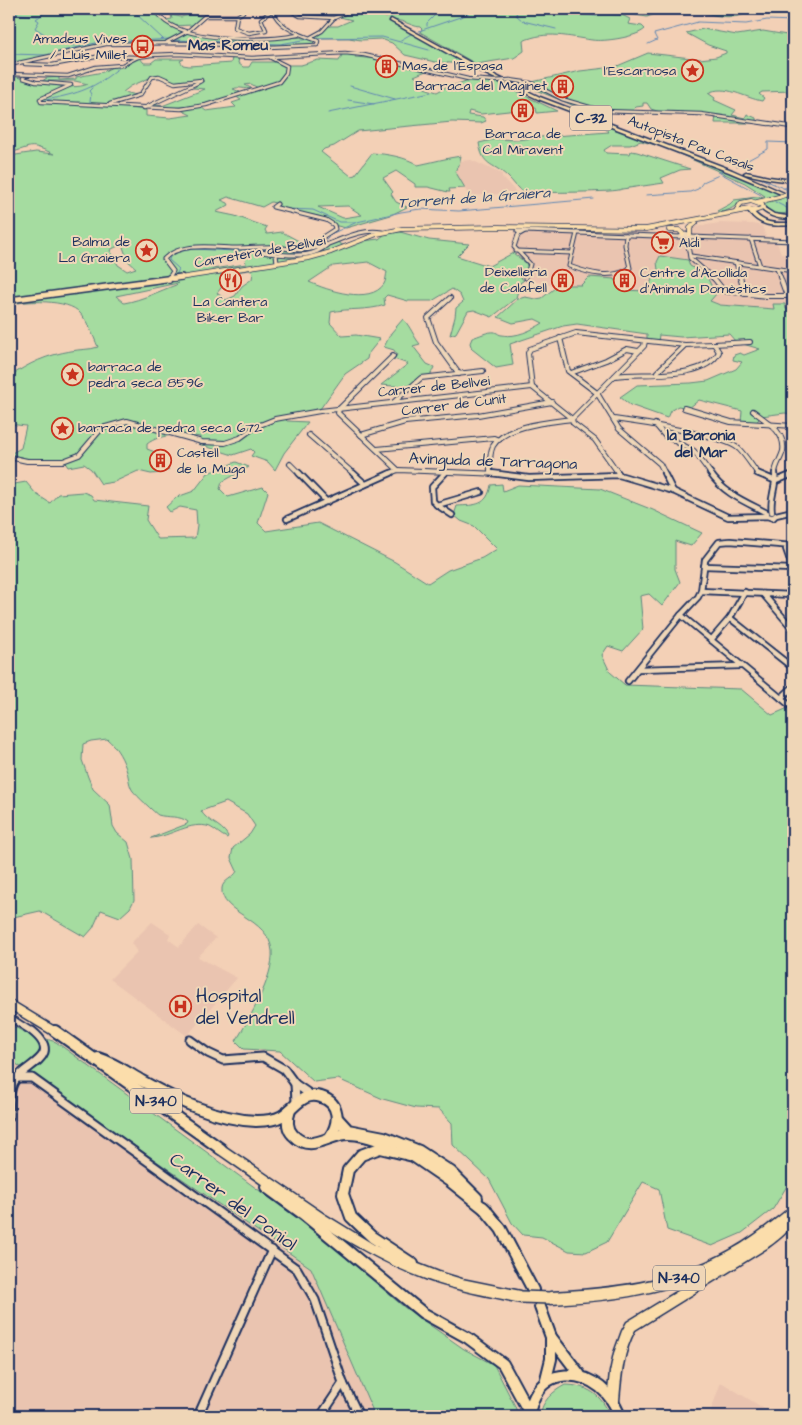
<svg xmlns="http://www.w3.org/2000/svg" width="802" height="1425" font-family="'Architects Daughter',sans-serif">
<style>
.built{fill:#eac4b0}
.green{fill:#a5dca0;stroke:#60867f;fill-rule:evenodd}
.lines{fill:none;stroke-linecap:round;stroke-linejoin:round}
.stream{stroke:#6087b3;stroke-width:1}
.highway-tunnel{stroke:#c8b0a4;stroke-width:3;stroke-dasharray:3 2;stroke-linecap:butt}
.minor-far5-casing{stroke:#1b2f5e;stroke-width:4.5}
.minor-far4-casing{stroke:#1b2f5e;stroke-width:5}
.minor-far3-casing{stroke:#1b2f5e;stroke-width:6}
.minor-far2-casing{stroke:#1b2f5e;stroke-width:8}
.minor-far1-casing{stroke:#1b2f5e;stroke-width:9}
.minor-casing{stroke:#1b2f5e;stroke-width:11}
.major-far3-casing{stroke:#1b2f5e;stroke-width:5.5}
.major-far2-casing{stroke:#1b2f5e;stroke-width:8}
.major-far1-casing{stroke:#1b2f5e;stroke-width:11}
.major-casing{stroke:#1b2f5e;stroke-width:14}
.highway-casing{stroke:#1b2f5e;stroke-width:3}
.minor-far5{stroke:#efd6b7;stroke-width:2.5}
.minor-far4{stroke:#efd6b7;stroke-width:3}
.minor-far3{stroke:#efd6b7;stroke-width:4}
.minor-far2{stroke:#efd6b7;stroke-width:4.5}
.minor-far1{stroke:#efd6b7;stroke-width:5.5}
.minor{stroke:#efd6b7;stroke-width:7}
.major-far3{stroke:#fbddab;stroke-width:4}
.major-far2{stroke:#fbddab;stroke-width:5}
.major-far1{stroke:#fbddab;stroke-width:8}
.major{stroke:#fbddab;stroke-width:10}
.highway{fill:#fbddab;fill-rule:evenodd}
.minor-bridge-casing{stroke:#1b2f5e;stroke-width:4.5;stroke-linecap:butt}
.major-bridge-casing{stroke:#1b2f5e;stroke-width:5.5;stroke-linecap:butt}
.highway-bridge-casing{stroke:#1b2f5e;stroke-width:14;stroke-linecap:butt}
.minor-bridge{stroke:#efd6b7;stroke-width:2.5}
.major-bridge{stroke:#fbddab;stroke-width:4}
.highway-bridge{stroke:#fbddab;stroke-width:11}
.labels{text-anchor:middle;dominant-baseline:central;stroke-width:4;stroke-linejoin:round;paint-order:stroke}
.far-poi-label{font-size:14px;fill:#1b2f5e;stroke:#efd6b7;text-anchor:start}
.far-street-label{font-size:14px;fill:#1b2f5e;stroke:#efd6b7}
.far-neighbourhood-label{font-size:15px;font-weight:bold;fill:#1b2f5e;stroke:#efd6b7}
.shield{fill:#efd6b7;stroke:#5b6179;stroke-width:1}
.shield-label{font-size:15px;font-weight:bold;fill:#1b2f5e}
.far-water-label{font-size:15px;font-style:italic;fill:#2c4573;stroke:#efd6b7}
.street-label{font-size:16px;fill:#1b2f5e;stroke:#efd6b7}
.near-poi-label{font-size:19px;fill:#1b2f5e;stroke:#efd6b7;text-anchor:start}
.near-street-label{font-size:19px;fill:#1b2f5e;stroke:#efd6b7}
</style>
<rect width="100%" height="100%" fill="#f3d0b6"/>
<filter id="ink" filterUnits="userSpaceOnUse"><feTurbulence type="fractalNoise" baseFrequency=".02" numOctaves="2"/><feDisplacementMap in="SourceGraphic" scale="10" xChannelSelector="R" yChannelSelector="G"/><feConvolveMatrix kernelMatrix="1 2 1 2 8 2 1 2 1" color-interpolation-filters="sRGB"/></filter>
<g filter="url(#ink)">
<g class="built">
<path d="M471,160L502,174V177L517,193L469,196L455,171L460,161Z"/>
<path d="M719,223L753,224L762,226L766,237L775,238L781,253L793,260V309L773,304L775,309L746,308L720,305L709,301L713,289L706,275L690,266L688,260L660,256L657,262L658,270L653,276L648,291L553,286L523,278L528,269L526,263L511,250L515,229L693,235L691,231L695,227Z"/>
<path d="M152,922L170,934L168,939L179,947L198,925L216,938L198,957L237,978L187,1036L110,979L137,952L131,943Z"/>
<path d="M9,1059L311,1268L375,1416H9Z"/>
<path d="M721,1382L776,1416H709Z"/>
</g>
<g class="green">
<path d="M9,9H197L171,12L169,10L156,12L165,20L172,19L171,15L181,17L189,15L204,16L193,25L171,26L183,32L163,43L90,46L9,65Z"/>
<path d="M355,9H664L665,10L647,17L624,13L600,12V14L622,15L630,19L628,24L642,26L645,29C637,37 604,42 592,40C568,37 547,30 523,41L524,51L514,58L476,64L420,32L422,29L420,27C410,26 401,18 390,21L466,64L435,62L405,55L392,43L381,39L361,40L349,38H314L327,26H338L352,20L340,17L347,13L361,14L349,12Z"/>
<path d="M691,9H750L751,10C737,23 707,14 691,9Z"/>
<path d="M703,29L737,35L763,31L793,36V91L762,92L759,94L764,98L762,101C745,98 725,84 708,93L715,98L714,100L736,110L732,115L745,118L747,114L756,118V120L760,123H715L716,116L660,112L651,109L647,103H643V106L636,107L631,112L614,111L594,114L514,81L532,82L580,71L615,67L648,53L700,59L716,57L726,53V51L708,45L686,33Z"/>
<path d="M187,33C208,35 228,39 249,40C269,40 298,33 315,41L312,44L282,46L260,44L238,46L217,45L218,43L196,40L169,42Z"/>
<path d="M343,53L357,54L355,57L378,59L426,71L414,76L422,81H425L427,84L424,88L437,92L448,86L455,85L471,79H490L557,111L537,113L536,108L481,114L469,111L468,115L483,117L486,121L481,123L452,122L358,131L334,146L324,149L321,152L351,176L355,175L372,153C387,154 406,157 418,165C433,162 446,158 461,156L459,165L455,171L465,188L449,189L450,192H448L428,187H415V184L396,171L383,178L393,192L391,194L396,202L407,207L391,215L346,228L333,225L318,216L276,208L279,204L271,202L262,207L228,197L221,200L228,203L229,205L216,212L235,216L267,227L265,230L267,234L282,232L308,246H324L337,242L347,247L363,241L379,239L385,234L400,232L429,240L469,244L457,256L489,266L513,253L526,263L528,268L521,278L524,280L520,283L516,298L492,317L474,310L468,311L456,333L450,335L455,317L456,308L463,302L460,295L452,289L432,301H408L387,295L384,298L385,305C367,311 349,308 331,312L330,323L342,336L356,335L380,339L368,354L367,359L345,374L320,409L282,416L287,421L308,422L284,453L275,470L268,462L251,456L254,452L251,449L233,455L198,444L200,437C184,434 161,433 147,444V449L163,455L152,463L169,469L162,473L151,474L138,471L114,482L101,484L91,469L84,464L68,467L64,461L23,458L10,454L21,448L26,426L9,424V377C29,363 47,355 71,351C80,349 90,350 98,347C93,335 88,322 80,313C69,299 24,300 9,305V156L36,152L54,154C27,142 34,147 9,153V75C28,80 71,92 88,84L75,81H42L47,78L59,77V80L76,79V77L103,72L112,67L126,64L139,57L144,63H151L156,59H184L180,61L183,65L189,66L231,63L232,58H239L238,63L243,67H249L252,62H279L285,65H301L318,60L339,61ZM154,76L176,83L202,80L204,81L193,88L205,89L162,106L153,104L147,108C182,108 208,107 240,92L233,89C239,86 245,90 251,88L245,85L251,84L258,88L235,96L241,100L232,103L236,107L206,111L201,107L181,110L191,115L170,118L146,116V110L106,105L136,95L123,92L131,86ZM348,206L362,215L343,218L318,207ZM128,241L123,247L128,261L136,268L127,271L118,265L110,250ZM240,256L245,257L246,264L212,269L208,262L220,258ZM368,262L387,272C386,275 386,281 384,284C370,305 327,290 309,282L333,266ZM249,270L253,272L252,279L242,286L235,296L226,300L217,293L225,283L221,274ZM178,283L176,285C159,291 142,300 124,303L116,296Z"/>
<path d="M602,126H606L670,149L641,141L630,145H612L604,150L606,153L630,154L631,151L637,152L690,169L680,170L661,178L664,183L622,189C617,193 539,192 524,193C517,189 513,181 507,176C492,162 483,167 479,143L496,139L517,140L541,137L609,132Z"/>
<path d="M675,150L734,173L793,200V216L788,213L773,215L765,206L767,202H740C735,207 724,214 717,211L730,204L734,200L765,196L745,183L675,152Z"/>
<path d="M660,256L688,260L690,266L706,275L713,289L718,292L710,301L720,305L774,309L773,304H785L786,309H793V414L785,413L761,416L756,423L741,422L742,411L699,400L689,408L678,406L670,411L667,418L630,405L620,397L637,385L691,383L708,381L736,369L742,362L733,360L734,355L740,353L744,355L760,349L736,342L729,334L681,337L659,335L658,342L647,341V334L577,324L563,326L510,344L513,365L496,368L472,349L470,343L472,338C479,336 488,331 495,332C498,333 499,335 502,335C516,338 532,330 543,323L535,319L513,323L498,317L518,299L525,297L536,299L542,298L555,288L564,285H581L589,277L615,279L620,290L648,291L653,276L658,270L657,262Z"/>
<path d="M403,319C411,327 413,336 420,344L413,346L427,364L434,367L430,376L420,377L408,387L381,385L408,364L394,359L397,355L394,350L384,347L391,333Z"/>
<path d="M236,462L249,467L222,482L220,489L228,497L263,487L268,492L258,523L266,531L318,523L395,562L428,583L448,570L482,558L497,549L474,526L461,521L454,515L457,506C476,505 487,506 491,485L502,484L503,491L518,485L600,489L653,510L702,533L691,546L675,541V569L680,582L662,606L649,594L640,596L643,629L623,651L608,646L602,655L610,672L625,685L741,689L772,715L788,708L793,712V1176L773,1209L742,1233L712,1246L667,1230L659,1189L643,1182L607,1242L586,1252L569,1251L542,1237L523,1235L512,1223L489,1179L453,1145L452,1123L439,1109L416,1108L383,1099L338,1079L314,1082L280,1051L244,1049L236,1041C249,1019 274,977 272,951C269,917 219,914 222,888C223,880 234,878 237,871L231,858L233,848L250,834L255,826L247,814L226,802L201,811C207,822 221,824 228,836L227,838C220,835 216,830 210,827C191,820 170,837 151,838L187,824L188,822C180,815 167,818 158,815C156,814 135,794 133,791C129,786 129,778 127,772C124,761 117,747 107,739L91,741L83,744L82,760L88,777L93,789L110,805L113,826L117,833L128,842L133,859L134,900L130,908L120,917L101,910L93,928L85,937L40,911L9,918V485L26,482L36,494L50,503L58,494L83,492L91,495L94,500L148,506L146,520L158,539L195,538L197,525L196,510L180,507L170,512L166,507L177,497L194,491L208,473Z"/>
<path d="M9,1024L24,1032L56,1042L316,1232L404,1307L464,1349L494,1365L515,1406L518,1416H375L311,1268L9,1059Z"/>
<path d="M565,1385C587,1385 602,1395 610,1416H540C542,1401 552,1392 565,1385Z"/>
</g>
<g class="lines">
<g class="stream">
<path d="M50,9L36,19L39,21L35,28L49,37L74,46"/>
<path d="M122,9L134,12L163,39"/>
<path d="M540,10L597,16"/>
<path d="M517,11L516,15L523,21L556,29"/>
<path d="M9,13L38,16"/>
<path d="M427,26V23L436,14V9"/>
<path d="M419,31L463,16L476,9"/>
<path d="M314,38L382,37L429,50"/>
<path d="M174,40L280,44L309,39"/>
<path d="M399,41L411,34"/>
<path d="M648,44L657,40L654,34L698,22L746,24L767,20L793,21"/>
<path d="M9,54L46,55L112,39L137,41L170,39"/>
<path d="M350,86L395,99"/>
<path d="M46,100C80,93 94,89 121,66"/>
<path d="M348,100L374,104"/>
<path d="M90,102L91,94L89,91L92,88"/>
<path d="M328,113L431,92"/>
<path d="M737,166L768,149V142L793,143"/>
<path d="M720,173L761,195"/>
<path d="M760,178L790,191"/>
<path d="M784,188L793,187"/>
<path d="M646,195L690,192L698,189L703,182L719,175L717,173L723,171"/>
<path d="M775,202L793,211"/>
<path d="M287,209L313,210L339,222H355"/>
<path d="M323,244L331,234L357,222L401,212L420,209L459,211L594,199"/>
<path d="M287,250L300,253"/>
<path d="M176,275L179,269L169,260L170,256L177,252L193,249L235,251L278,249"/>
<path d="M71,294L164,282"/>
</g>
<path class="highway-tunnel" d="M372,9L391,20"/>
<defs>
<g id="minor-far5">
<path d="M175,9L181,13L200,9"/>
<path d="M243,9V12L237,16L235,28L249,33L266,30L261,19L272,10L291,11L300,16L334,18"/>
<path d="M272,9C279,29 300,34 318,41L317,45"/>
<path d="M155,11C158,15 162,19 166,22C194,42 265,41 298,35"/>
<path d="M311,37L322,31L334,18L353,9"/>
<path d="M167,42L188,31L205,16H237"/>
<path d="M25,64L52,65L101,56L138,57"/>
<path d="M9,65L106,44L185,43L268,47L317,45"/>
<path d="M9,74L68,76L96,67L122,65L138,57L152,55L177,54L252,58L345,53L364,55L468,79L494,81"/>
<path d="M23,78L36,82L71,85L40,99L41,102L181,109L206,105L279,82L286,73L287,66L271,58"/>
<path d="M510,80L531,83L562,99L603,111L701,114L769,124"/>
<path d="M110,104L140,95L152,77L159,76L175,83L201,80"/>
<path d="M144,108L201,81"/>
</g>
<g id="minor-far4">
<path d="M760,122L793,127"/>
<path d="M277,204L273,207L326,220L334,225L335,229L324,236L318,245"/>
<path d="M525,231L682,237"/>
<path d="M520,233L517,231H525L518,235L514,247L530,264L526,278"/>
<path d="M577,233L569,266C588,273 612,280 630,268L625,245L626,235"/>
<path d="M686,234L691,237L681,236Z"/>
<path d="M691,237L793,241"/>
<path d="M687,238L690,258L714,279"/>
<path d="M751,239L760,266"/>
<path d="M516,251L572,253"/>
<path d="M261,252L276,254L277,263"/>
<path d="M276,254C294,255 312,258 327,245"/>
<path d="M691,256L793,271"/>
<path d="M736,263L741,279"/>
<path d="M777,269L781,279"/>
<path d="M168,279L173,271L164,259C181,241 216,248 238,248C251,248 264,246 277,247C285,248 292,250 300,250C328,251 351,227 382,232"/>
</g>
<g id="minor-far3">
<path d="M169,277V281"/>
<path d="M713,277L724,291L766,296H793"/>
<path d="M740,277L745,294"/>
<path d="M780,277L787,296"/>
<path d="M450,298L428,318L436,342L459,374"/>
<path d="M560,338L568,371L597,393L619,429L660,464L665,474"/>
<path d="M393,356L339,409L338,413L398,470"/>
<path d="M657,372L685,345L714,344"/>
<path d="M571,373L606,360L627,349L638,351"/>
<path d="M615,376C644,372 704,381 719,352L714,344L750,342"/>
<path d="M394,402L421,378L483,371"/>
<path d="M684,408L731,422L793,426"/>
<path d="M753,411C766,421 786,432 783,451C781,459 775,466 775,474"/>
<path d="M572,419L532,387L528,353L530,349L576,333L685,345"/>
<path d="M614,419C637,422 724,435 739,449C746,456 752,466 758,474"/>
<path d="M655,424L665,436L694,451L711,474"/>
<path d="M309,435L354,474"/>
<path d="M361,435L405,422L478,415L552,402"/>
<path d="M377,449L494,438L499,440"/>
<path d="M9,457L27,461H63L79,455L102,428L127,421L202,442L225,443L240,438L255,427L275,419L320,411L532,387"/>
<path d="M290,464L300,474"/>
<path d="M490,473C490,465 489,454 493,446C505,425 550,422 572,419"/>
<path d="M388,474L398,470L501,474"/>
<path d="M444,474L446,472"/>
<path d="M619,474L595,440L573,423L572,419L644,346L645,341"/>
</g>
<g id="minor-far2">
<path d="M299,473L327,502"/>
<path d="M353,473L365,484"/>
<path d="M445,473L432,487L433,501L437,505L481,492"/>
<path d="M491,473L529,478L619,475L673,491L728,517L767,516L773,518L776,515L793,511"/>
<path d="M618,473L619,475"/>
<path d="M664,473L673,491"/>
<path d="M710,473C724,494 746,502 767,513"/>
<path d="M757,473L776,481L793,474"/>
<path d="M437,505L452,515"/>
<path d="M772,512C769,498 777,487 775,473"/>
<path d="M287,519L391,473"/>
<path d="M793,542L786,549L793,569"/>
<path d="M704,566L793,569"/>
<path d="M701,591L793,595"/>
<path d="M763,594L793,629"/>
<path d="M681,615L793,708"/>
<path d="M730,618L793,668"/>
<path d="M711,640L730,618L745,592"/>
<path d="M639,669L741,666"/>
<path d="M628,681L681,615L698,597L701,591L705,560L719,542L730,541L793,546"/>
<path d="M781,698L793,687"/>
</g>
<path id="minor-far1" d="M9,1017L34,1033"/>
<g id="minor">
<path d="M190,1040L208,1053L223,1060L263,1057L284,1069L295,1084L311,1095"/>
<path d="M16,1078H32L297,1269L315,1300L343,1383L359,1416"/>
<path d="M295,1084L296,1102"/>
<path d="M9,1117C10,1105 8,1089 16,1079C28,1063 63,1056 32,1031"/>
<path d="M198,1416L272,1250"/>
<path d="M321,1416L343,1383"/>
</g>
<g id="major-far3">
<path d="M757,202L779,197"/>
<path d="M744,209L755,211L763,208L762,205"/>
<path d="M736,211L741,203L751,201L762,205"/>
<path d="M669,230H679L683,234"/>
<path d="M690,235V228L696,223"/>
<path d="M173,279L309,258L331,252L377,234L402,229L497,227L646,229L746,210"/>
</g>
<path id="major-far2" d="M9,300L181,277"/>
<path id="major-far1" d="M9,1004L57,1033"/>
<g id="major">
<path d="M55,1031L221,1149"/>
<path d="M98,1058C114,1063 128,1073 142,1081C178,1101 215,1119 256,1121C265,1121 275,1120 282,1116C295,1108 303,1091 321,1097C340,1103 340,1122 330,1137"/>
<path d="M290,1110C287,1119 286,1128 293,1135C311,1154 328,1134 348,1134C363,1134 379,1140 393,1145"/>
<path d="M338,1119L348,1130L384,1137L419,1151L451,1172L477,1198"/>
<path d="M266,1187L303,1214L423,1313L468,1338L503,1364L529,1412"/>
<path d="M483,1207L501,1229L533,1290"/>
<path d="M413,1264L372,1237L351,1217L343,1194L348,1170L361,1155L380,1148L413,1156L451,1182L486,1210"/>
<path d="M540,1307L551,1337L580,1375"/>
<path d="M545,1383L551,1359V1337"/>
<path d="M529,1413C531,1407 532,1400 536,1394C549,1370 580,1371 600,1387C610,1395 615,1405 620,1416"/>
</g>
<g id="highway">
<path d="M391,19L484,70L540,97L732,170L793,197V199L729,172L538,99L481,72L390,21Z"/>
<path d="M746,172L769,177L793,180V182L769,179L745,174L744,173Z"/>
<path d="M763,207L774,214L793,217V219C781,219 770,218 761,209V208Z"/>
<path d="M748,210H752C764,225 775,223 793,223V225C774,226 761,228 748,211Z"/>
<path d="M220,1143L324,1214L376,1246L403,1258L439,1272L462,1279L521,1291L525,1293L527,1297L525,1301L521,1303C490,1296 458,1291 428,1280C350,1251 284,1199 216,1152L215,1148L216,1144Z"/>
<path d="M792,1208H793C793,1212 794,1217 793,1221C791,1231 775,1242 767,1248L635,1330C623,1352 621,1376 619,1401L617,1405L613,1407L609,1405L607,1401L610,1372L614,1353L622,1331L627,1322L706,1274C657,1296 603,1301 550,1304L546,1302L544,1298L546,1294L550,1292C633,1288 700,1278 767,1226C774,1220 782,1215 788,1209Z"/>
</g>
</defs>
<use href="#minor-far5" class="minor-far5-casing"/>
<use href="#minor-far4" class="minor-far4-casing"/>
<use href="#minor-far3" class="minor-far3-casing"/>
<use href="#minor-far2" class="minor-far2-casing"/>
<use href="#minor-far1" class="minor-far1-casing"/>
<use href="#minor" class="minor-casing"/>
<use href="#major-far3" class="major-far3-casing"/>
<use href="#major-far2" class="major-far2-casing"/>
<use href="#major-far1" class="major-far1-casing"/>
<use href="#major" class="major-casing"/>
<use href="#highway" class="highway-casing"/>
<use href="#minor-far5" class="minor-far5"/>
<use href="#minor-far4" class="minor-far4"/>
<use href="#minor-far3" class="minor-far3"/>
<use href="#minor-far2" class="minor-far2"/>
<use href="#minor-far1" class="minor-far1"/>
<use href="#minor" class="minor"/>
<use href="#major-far3" class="major-far3"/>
<use href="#major-far2" class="major-far2"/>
<use href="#major-far1" class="major-far1"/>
<use href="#major" class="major"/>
<use href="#highway" class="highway"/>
<defs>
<path id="minor-bridge" d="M494,81L510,80"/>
<path id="major-bridge" d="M779,197L793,192"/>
<path id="highway-bridge" d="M521,1297L550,1298"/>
</defs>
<use href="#minor-bridge" class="minor-bridge-casing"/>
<use href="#major-bridge" class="major-bridge-casing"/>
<use href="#highway-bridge" class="highway-bridge-casing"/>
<use href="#minor-bridge" class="minor-bridge"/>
<use href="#major-bridge" class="major-bridge"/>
<use href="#highway-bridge" class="highway-bridge"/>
</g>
</g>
<defs>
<symbol id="bus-ring" viewBox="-11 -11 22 22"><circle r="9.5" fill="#efd6b7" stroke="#c8321e" stroke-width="1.5"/><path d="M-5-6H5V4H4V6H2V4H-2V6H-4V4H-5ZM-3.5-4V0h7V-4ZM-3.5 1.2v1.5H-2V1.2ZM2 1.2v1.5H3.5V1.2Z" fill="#c8321e"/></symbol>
<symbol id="building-ring" viewBox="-11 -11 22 22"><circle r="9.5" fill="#efd6b7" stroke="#c8321e" stroke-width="1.5"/><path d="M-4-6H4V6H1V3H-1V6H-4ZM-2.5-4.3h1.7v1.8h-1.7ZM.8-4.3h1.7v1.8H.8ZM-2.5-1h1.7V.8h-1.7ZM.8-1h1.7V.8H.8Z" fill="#c8321e"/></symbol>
<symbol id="sight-ring" viewBox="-11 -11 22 22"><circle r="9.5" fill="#efd6b7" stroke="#c8321e" stroke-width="1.5"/><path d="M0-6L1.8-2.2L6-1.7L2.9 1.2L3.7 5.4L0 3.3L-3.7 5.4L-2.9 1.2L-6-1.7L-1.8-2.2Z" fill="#c8321e"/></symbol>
<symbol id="supermarket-ring" viewBox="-11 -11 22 22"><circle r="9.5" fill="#efd6b7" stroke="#c8321e" stroke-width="1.5"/><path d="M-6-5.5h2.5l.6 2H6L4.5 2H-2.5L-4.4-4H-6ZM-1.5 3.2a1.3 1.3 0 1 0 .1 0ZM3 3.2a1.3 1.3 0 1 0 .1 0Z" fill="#c8321e"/></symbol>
<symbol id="restaurant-ring" viewBox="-11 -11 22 22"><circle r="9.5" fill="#efd6b7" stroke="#c8321e" stroke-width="1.5"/><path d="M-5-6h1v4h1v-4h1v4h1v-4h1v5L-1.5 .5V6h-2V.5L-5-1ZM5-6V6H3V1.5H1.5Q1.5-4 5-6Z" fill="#c8321e"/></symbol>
<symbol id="hospital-ring" viewBox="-11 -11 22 22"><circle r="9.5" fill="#efd6b7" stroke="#c8321e" stroke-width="1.5"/><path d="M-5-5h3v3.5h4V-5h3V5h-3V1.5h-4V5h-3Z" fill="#c8321e"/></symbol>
</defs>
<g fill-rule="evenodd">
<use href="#bus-ring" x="130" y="34" width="25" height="25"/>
<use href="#building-ring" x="374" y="54" width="25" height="25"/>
<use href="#sight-ring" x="680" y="58" width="25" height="25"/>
<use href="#building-ring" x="550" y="74" width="25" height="25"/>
<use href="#building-ring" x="510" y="98" width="25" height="25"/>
<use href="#supermarket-ring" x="650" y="230" width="25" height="25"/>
<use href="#sight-ring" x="134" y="238" width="25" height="25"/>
<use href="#restaurant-ring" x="218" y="268" width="25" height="25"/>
<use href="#building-ring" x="550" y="268" width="25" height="25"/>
<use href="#building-ring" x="612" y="268" width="25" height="25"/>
<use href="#sight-ring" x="60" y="362" width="25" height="25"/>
<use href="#sight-ring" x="50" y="416" width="25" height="25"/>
<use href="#building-ring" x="148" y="448" width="25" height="25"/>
<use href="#hospital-ring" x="168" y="994" width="25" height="25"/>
</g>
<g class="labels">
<g class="far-poi-label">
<text x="127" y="39" text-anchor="end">Amadeus Vives<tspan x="127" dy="16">/ Lluís Millet</tspan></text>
<text x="402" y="66">Mas de l'Espasa</text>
<text x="676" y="71" text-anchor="end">l'Escarnosa</text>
<text x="547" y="86" text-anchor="end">Barraca del Maginet</text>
<text x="523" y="134" text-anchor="middle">Barraca de<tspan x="523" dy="16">Cal Miravent</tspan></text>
<text x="130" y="242" text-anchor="end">Balma de<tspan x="130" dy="16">La Graiera</tspan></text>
<text x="679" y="243">Aldi</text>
<text x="547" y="272" text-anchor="end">Deixelleria<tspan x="547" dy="16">de Calafell</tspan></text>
<text x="640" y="273">Centre d'Acollida<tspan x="640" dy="16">d'Animals Domèstics</tspan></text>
<text x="230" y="302" text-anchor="middle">La Cantera<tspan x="230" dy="16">Biker Bar</tspan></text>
<text x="88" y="367">barraca de<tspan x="88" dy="16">pedra seca 8596</tspan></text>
<text x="78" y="428">barraca de pedra seca 672</text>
<text x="177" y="453">Castell<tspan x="177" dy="16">de la Muga</tspan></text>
</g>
<g class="far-street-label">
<text transform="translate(691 144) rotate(21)">Autopista Pau Casals</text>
<text transform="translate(260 252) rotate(-10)">Carretera de Bellvei</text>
<text transform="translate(434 387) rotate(-6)">Carrer de Bellvei</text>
<text transform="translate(454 405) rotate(-7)">Carrer de Cunit</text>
</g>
<g class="far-neighbourhood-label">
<text x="228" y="45">Mas Romeu</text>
<text x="701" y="435">la Baronia<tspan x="701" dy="17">del Mar</tspan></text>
</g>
<g class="shield">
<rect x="570" y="105.5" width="42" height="25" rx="4"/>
<rect x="130" y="1088.5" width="52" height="25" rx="4"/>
<rect x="653" y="1265.5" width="52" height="25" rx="4"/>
</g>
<g class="shield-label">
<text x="591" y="118">C-32</text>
<text x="156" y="1101">N-340</text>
<text x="679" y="1278">N-340</text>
</g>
<g class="far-water-label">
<text transform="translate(474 198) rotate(-4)">Torrent de la Graiera</text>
</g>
<g class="street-label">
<text transform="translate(493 461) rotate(2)">Avinguda de Tarragona</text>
</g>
<g class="near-poi-label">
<text x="196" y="996">Hospital<tspan x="196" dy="22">del Vendrell</tspan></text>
</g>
<g class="near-street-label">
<text transform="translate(233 1202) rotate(36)">Carrer del Poniol</text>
</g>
</g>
<rect width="802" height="1425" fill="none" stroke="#efd6b7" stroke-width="30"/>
<rect x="15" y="15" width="772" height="1395" fill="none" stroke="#1b2f5e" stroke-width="2" filter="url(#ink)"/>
</svg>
